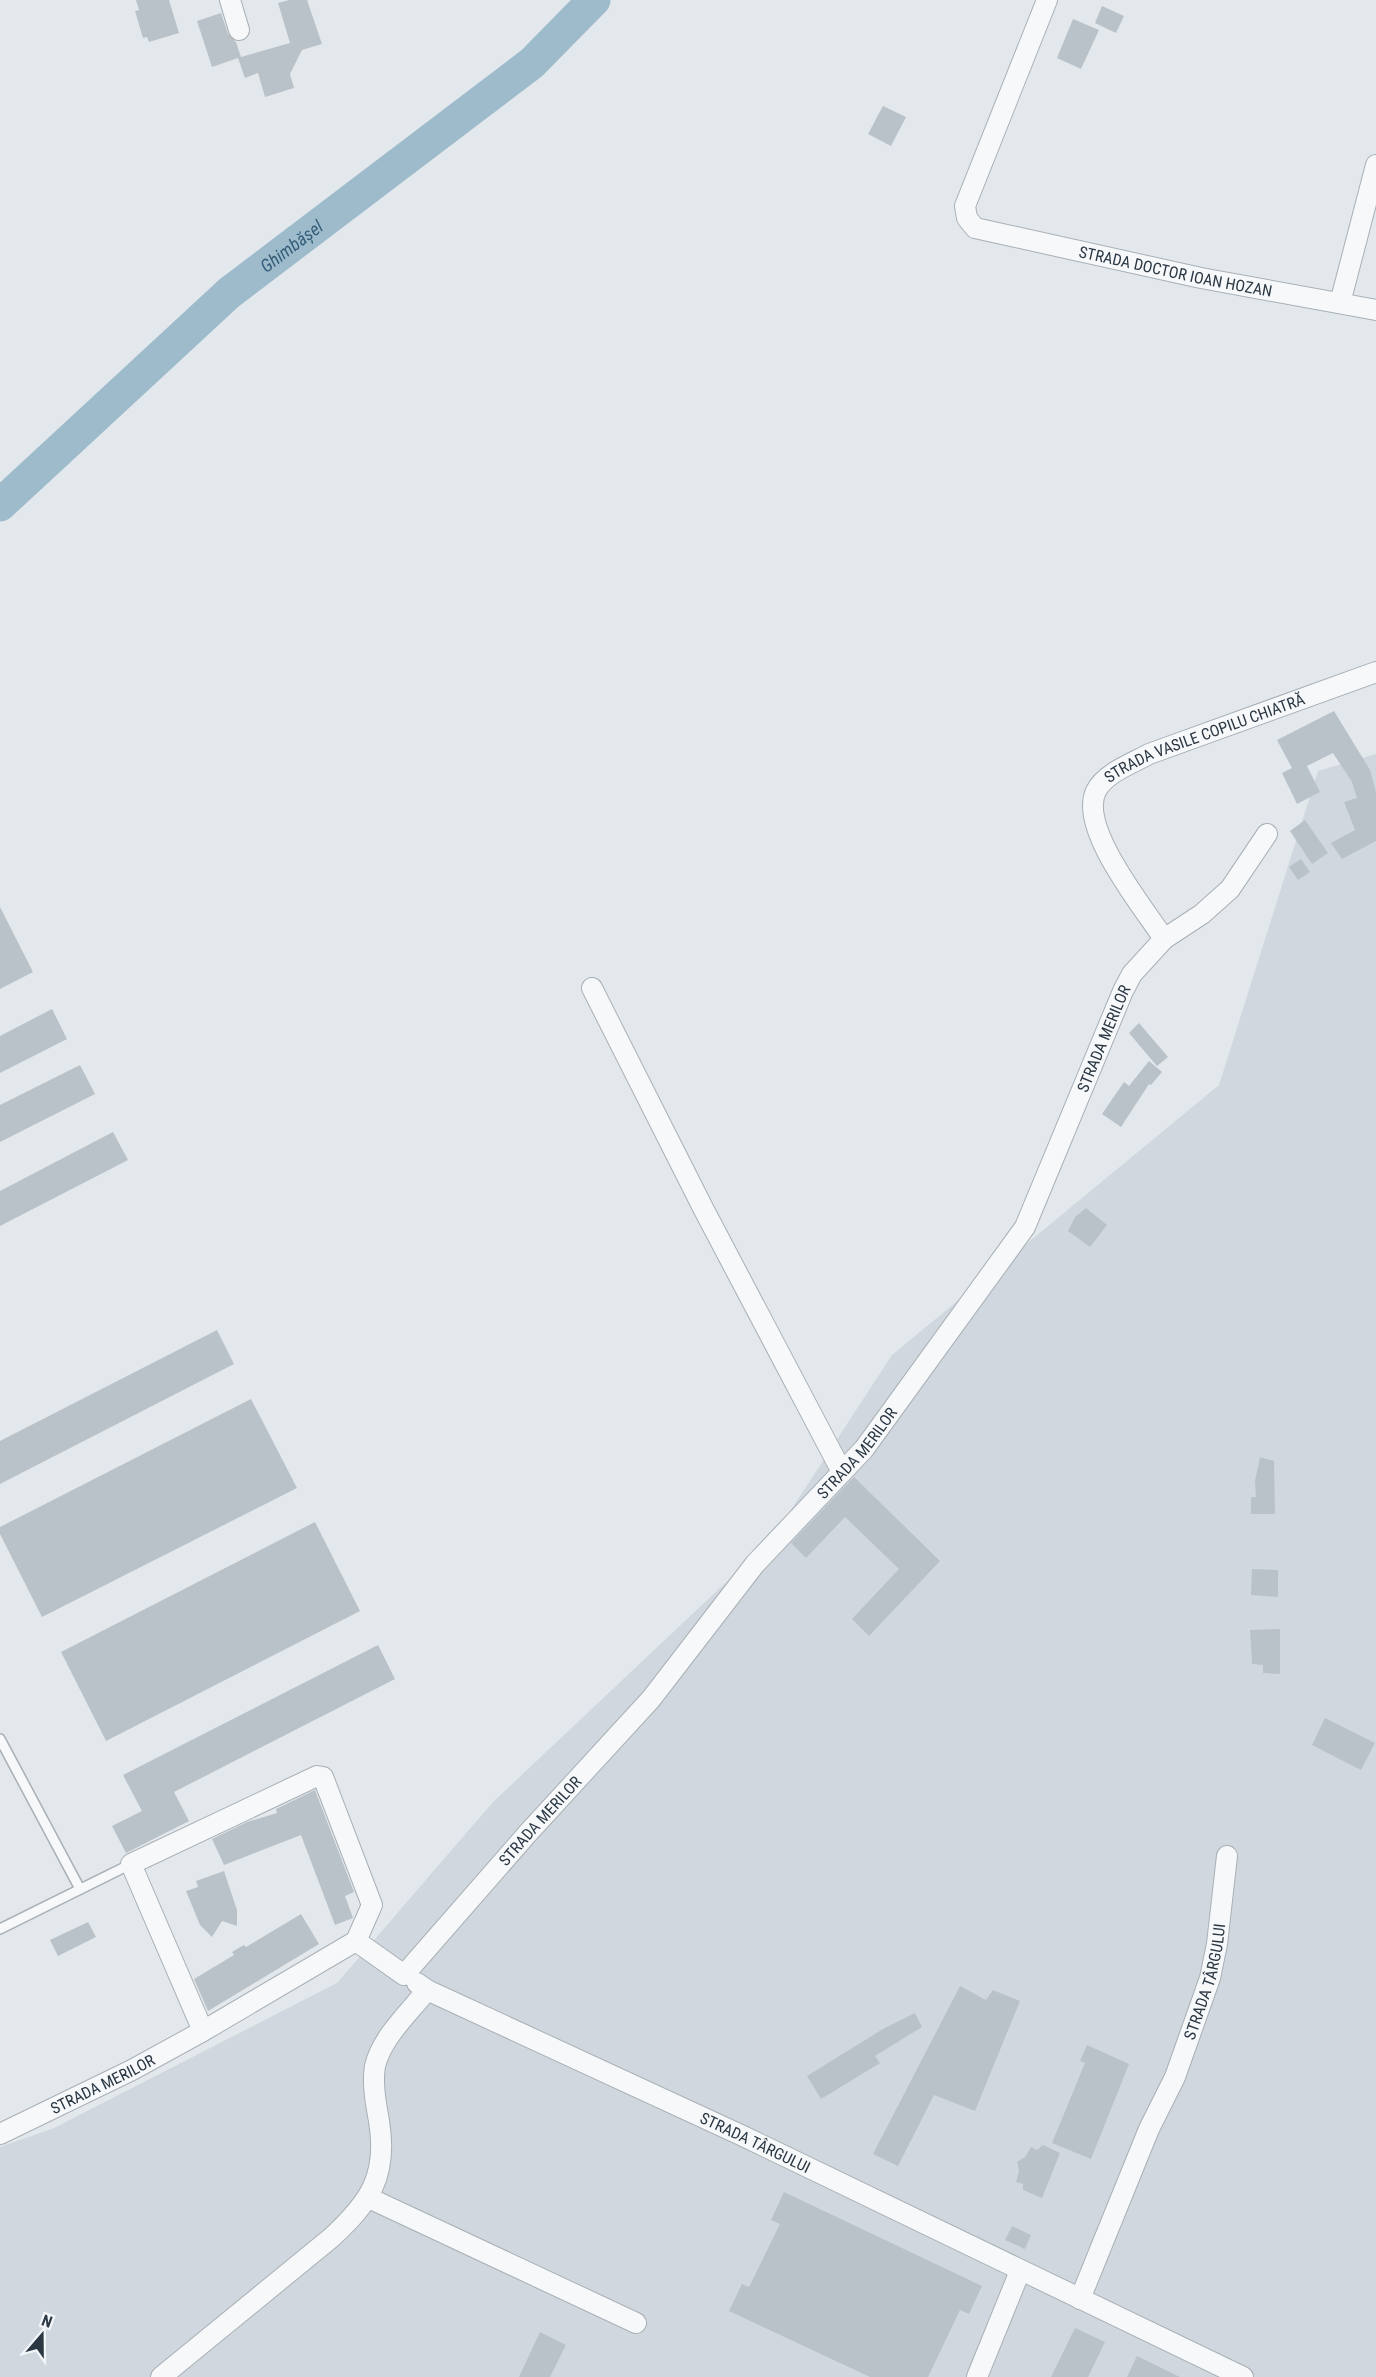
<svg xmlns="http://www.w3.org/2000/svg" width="1376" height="2377" font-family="'Roboto Condensed',sans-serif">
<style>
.built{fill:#d1d7de}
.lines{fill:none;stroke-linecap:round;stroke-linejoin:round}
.river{stroke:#9ebbcc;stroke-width:33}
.building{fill:#bac2c9}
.lane-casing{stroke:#a8b0b6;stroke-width:12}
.street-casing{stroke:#a8b0b6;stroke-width:22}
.lane{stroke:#f6f8fa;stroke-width:9}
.street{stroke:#f6f8fa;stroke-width:20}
.labels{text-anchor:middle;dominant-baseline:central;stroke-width:4.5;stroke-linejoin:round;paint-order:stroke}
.street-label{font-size:16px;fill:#2b3844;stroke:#f3f6f9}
.water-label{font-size:18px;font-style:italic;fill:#345e79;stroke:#f3f6f9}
</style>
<rect width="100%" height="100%" fill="#e3e8ec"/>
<path class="built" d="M1376,754V2377H0V2147L54,2128L337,1983L493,1802L772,1539L892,1355L1219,1085L1318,771Z"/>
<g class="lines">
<path class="river" id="s1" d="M0,505L229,293L532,63L594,0"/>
</g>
<g class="building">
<path d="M136,0H169L179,33L149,42L147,37L143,38L135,11L139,10Z"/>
<path d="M289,0H307L322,44L302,50L290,74L294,88L265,97L258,73L245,78L238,58L212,67L197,21L221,13L228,34L236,42L241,57L290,43L278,3Z"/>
<path d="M1102,6L1124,16L1116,33L1095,23Z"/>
<path d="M1073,19L1099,30L1081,69L1057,58Z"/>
<path d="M883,106L906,117L891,146L868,134Z"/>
<path d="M1334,711L1370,770L1376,792V841L1342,859L1331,843L1355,830L1344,802L1357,798L1352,782L1333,753L1307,766L1320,792L1297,804L1282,773L1292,768L1277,740Z"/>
<path d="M1305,820L1328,853L1312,864L1290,831Z"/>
<path d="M1301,859L1310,872L1298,880L1289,867Z"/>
<path d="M0,907L33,972L0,989Z"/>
<path d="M52,1009L67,1039L0,1073V1036Z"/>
<path d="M1139,1023L1168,1057L1157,1066L1129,1033Z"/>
<path d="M1149,1061L1162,1072L1151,1085L1149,1084L1121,1127L1102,1114L1124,1082L1129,1086Z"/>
<path d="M80,1065L95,1094L0,1142V1105Z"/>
<path d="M113,1132L128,1160L0,1226V1191Z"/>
<path d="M1086,1208L1107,1225L1090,1247L1068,1231L1075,1217Z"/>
<path d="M217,1330L234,1364L0,1484V1441Z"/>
<path d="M251,1399L297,1488L42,1617L0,1534V1527Z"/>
<path d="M1260,1457L1274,1461L1275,1514H1251V1497H1256L1255,1481Z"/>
<path d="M854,1477L940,1561L869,1636L852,1619L899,1569L845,1517L806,1558L791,1543Z"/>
<path d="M315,1522L360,1611L106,1741L61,1652Z"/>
<path d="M1252,1569L1278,1570V1597L1251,1595Z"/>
<path d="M1280,1629V1674L1263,1673V1665L1252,1664L1250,1630Z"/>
<path d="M378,1645L395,1679L174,1792L189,1821L126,1853L112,1826L142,1811L123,1775Z"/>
<path d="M1325,1718L1375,1743L1361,1770L1312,1745Z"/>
<path d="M315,1790L354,1892L345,1896L353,1918L335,1925L301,1835L224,1865L212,1839L247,1822L277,1813L276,1809Z"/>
<path d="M224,1871L237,1910V1926L222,1921L212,1937L200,1925L186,1891L198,1887L196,1881Z"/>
<path d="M301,1914L319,1944L208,2011L194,1979L234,1955L232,1952L244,1945L246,1947Z"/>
<path d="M88,1922L96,1937L58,1956L50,1940Z"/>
<path d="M960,1986L986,2000L993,1990L1020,2001L975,2111L934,2095L898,2166L873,2154Z"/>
<path d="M915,2013L922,2027L875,2056L880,2063L821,2099L807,2076L883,2029Z"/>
<path d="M1087,2045L1129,2064L1091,2159L1052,2143L1085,2063L1080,2061Z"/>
<path d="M1043,2145L1060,2153L1042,2198L1023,2190V2184L1016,2182L1019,2171L1017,2162L1025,2157L1031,2147L1037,2150Z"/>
<path d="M784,2192L982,2286L969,2314L960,2310L928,2377H870L729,2311L742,2284L749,2287L780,2224L771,2220Z"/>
<path d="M1012,2226L1031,2235L1025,2249L1005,2240Z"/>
<path d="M1075,2328L1105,2342L1088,2377H1051Z"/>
<path d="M540,2332L566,2345L550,2377H519Z"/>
<path d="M1137,2356L1180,2377H1127Z"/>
</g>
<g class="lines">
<defs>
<g id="lane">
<path d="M0,1739L80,1889"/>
<path d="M0,1929L131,1864"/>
</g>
<g id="street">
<path d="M230,0L239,30"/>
<path id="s2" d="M1047,0L965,206L967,218L975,228L1201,278L1376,310"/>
<path d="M1340,303L1376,165"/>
<path id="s3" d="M1164,939C1144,908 1078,828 1096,791C1105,773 1133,763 1149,754L1376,672"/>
<path d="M592,988L703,1208L842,1472"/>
<path id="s4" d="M427,1990L743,2136L1243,2377"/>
<path id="s5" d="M203,2031L356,1941L404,1975L528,1833L651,1699L755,1564L864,1449L1025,1227L1123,991L1132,974L1164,939L1202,914L1230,889L1267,834"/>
<path id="s6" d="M0,2134L132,2070L203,2031L131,1864L317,1776L323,1777L372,1905L356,1941"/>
<path d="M369,2198L636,2323"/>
<path id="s7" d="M1080,2299L1149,2129L1175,2077L1210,1978L1217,1944L1227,1856"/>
<path d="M161,2377L331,2238C370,2202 388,2176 379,2121C376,2104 372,2084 375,2066C382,2037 409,2013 427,1990L417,1983"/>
<path d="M977,2377L1020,2271"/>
</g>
</defs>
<use href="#lane" class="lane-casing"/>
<use href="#street" class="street-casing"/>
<use href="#lane" class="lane"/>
<use href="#street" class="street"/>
</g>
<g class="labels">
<g class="street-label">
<text stroke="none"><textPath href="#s2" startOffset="452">STRADA DOCTOR IOAN HOZAN</textPath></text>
<text stroke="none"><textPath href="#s3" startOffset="291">STRADA VASILE COPILU CHIATRĂ</textPath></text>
<text stroke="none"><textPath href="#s5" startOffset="1414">STRADA MERILOR</textPath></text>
<text stroke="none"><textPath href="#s5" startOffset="928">STRADA MERILOR</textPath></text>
<text stroke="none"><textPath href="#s5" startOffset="442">STRADA MERILOR</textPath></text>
<text stroke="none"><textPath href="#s7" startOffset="342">STRADA TÂRGULUI</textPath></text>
<text stroke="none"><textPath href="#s6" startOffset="114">STRADA MERILOR</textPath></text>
<text stroke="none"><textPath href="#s4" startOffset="362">STRADA TÂRGULUI</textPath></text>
</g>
<g class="water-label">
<text stroke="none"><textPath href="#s1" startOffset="390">Ghimbășel</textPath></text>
</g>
</g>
<g transform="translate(42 2335) rotate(20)" stroke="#f3f6f9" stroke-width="4.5" paint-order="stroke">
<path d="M0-4.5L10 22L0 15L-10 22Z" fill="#2b3844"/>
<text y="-9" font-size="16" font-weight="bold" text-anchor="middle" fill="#2b3844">N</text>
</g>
</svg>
